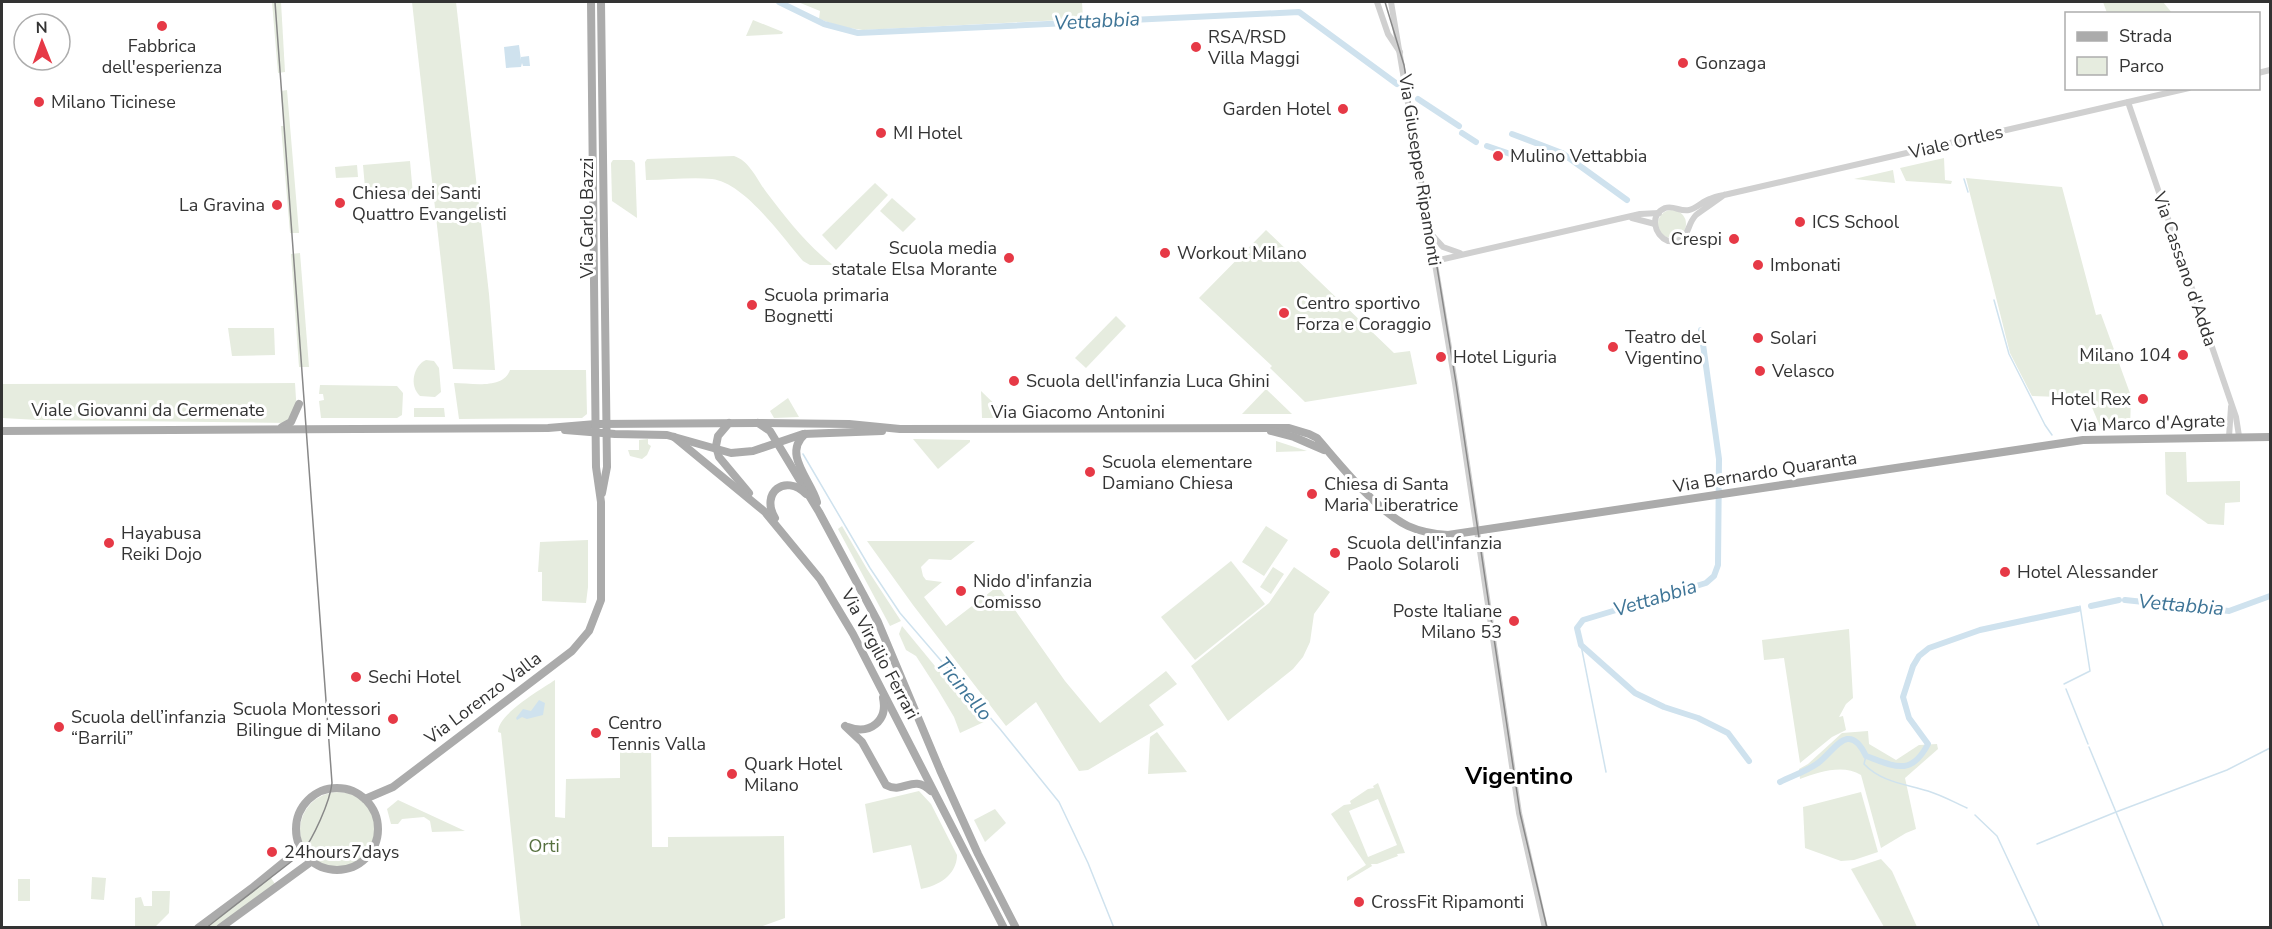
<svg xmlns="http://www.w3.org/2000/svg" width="2272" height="929" font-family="'Nunito Sans',sans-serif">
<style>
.green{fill:#e6ecdf;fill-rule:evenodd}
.water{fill:#cfe2ee}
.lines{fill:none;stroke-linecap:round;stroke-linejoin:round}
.stream{stroke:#cfe2ee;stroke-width:1.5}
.canal{stroke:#cfe2ee;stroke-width:6}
.minor{stroke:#d0d0d0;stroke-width:6}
.major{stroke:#ababab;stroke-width:8}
.tram{stroke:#888;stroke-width:1.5}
.poi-dot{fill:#e63946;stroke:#fff;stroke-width:2}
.labels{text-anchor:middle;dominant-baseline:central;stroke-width:6;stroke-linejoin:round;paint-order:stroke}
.poi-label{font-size:18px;fill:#333;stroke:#fff;text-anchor:start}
.street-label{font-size:18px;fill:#333;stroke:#fff}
.park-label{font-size:18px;fill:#56703f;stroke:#fff}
.water-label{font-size:20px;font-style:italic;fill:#3f7597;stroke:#fff}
.district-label{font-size:24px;font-weight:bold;fill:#000;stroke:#fff}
</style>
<rect width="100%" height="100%" fill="#fff"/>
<g class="green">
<path d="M272,2H281L285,72L278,73Z"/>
<path d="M412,2H456L489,294L495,370L453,369Z"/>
<path d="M798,2H1082L1083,19L863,30L842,27L819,19L820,11Z"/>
<path d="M2103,2H2163L2172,13H2107Z"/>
<path d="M753,20L783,32L782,34L746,36Z"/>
<path d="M287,90L299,233H290L281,126H284L281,91Z"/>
<path d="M734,156C750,161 757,180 767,193C786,218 808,246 833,265H810L803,261C782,237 745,183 712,179C691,177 667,180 646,180L645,162L647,159Z"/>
<path d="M1944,158L1945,180L1952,181L1951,184L1906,181L1900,168Z"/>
<path d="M613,160H632L635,163L637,218L612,201L611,163Z"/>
<path d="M410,161L413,195L366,199L363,165Z"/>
<path d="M357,165L358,177L336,178L335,167Z"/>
<path d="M1893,170L1895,183L1854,179Z"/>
<path d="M1966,178L2062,187L2096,315L2101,314L2131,396L2130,430L2102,431L2088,398L2032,396L2010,353Z"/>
<path d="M875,183L888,195L836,250L822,235Z"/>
<path d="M892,198L916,219L903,232L880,211Z"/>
<circle cx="1672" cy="224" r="14"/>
<path d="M1266,230L1394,353L1410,351L1417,384L1305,402L1270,368L1272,366L1199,298Z"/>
<path d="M300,253L309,367H299L291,254Z"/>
<path d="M1116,316L1126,326L1086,368L1075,358Z"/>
<path d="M228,328H274L275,355L232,356Z"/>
<path d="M426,360L434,361L439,368L441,392L435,397L420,396C409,386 413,366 426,360Z"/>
<path d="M510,370H586L587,414L582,418L459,419L454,383C471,383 503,390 510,370Z"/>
<path d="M295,383L297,415L288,423L39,420L2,418V384Z"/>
<path d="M320,385L397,386L403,393L402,415L397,418H321L319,401L324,400L323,394H319Z"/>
<path d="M1266,389L1292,414H1242Z"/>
<path d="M981,391L1007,416L1005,418H982Z"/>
<path d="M788,398L799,417L774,418L770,411Z"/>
<path d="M414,408H444L445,417H414Z"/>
<path d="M648,439V444L651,446L647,455L642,459L630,456L628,450H639V440Z"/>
<path d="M913,439L970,440V442L938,469Z"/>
<path d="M1276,441L1307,451L1276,452Z"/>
<path d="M2165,452H2186L2187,482L2240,481V502L2225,503L2224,525L2208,524L2166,494Z"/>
<path d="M842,526L867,569L901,621L890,626L838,529Z"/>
<path d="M1266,526L1288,540L1264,576L1242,562Z"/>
<path d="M588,540V587L586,603L542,601V572H538L540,542Z"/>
<path d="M867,541H975L951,560L929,559L921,567L923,576L926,580L942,582L924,597L946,626L998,586L1065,681L1100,723L1166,671L1177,684L1149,705L1164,725L1088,770L1079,771L1036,702L1006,726L913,605Z"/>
<path d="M1231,561L1265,604L1195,660L1161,617Z"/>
<path d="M1273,567L1284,574L1271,594L1260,587Z"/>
<path d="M1294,567L1330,592L1314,614L1310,642L1303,657L1293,669L1228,721L1191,666L1269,603Z"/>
<path d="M902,626L953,688L960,690L986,721L960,733L954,717L938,690L916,656L906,650L899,634Z"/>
<path d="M1849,629L1853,698L1846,704L1839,717L1843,716L1846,730L1832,737L1800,763L1784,658L1764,660L1762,640Z"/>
<path d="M555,680V817L565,818L566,779L620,778V741L651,739L652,847H668V837L784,836L785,918L757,928L521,927L501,733L498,732C498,714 540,690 555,680Z"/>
<path d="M1868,731L1869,744L1896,760L1919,745L1937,744L1938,749L1905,778L1916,829L1906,833L1881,848L1861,775C1843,764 1819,772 1800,779L1799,769L1808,764L1842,733Z"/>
<path d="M1157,732L1187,772H1188L1148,774L1150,737Z"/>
<path d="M1378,783L1405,853L1397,854L1398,856L1377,864H1371L1372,866L1347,881V877L1366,865L1331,814L1344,805L1351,804L1350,801L1368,789L1374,788L1373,786ZM1378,799L1397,845L1368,857L1349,811Z"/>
<path d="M919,791L931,804L957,855C957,875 938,886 921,889L911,845L873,853L865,804Z"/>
<path d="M1861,792L1878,852L1854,860L1841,861L1805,848L1803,807Z"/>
<circle cx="338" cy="830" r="38"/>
<path d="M398,800L465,831L432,832L430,821L424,817L402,819L398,824H391L387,809Z"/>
<path d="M995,809L1006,823L985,842L974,820Z"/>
<path d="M1881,859L1892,871L1917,927H1884L1851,869Z"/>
<path d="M269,875L275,884L216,927L203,928Z"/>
<path d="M92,877L106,878L104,900L91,899Z"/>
<rect x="18" y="879" width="12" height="22"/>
<path d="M152,891H170L169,913L156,926L157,927H135V898L141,897L144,906H152Z"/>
</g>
<g class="water">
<path d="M519,45L521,60V57L529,56L530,66H523L522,63L521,67L506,68L504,47Z"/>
<path d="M539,700L545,703L543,715L527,719L522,717L517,720L516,718L523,709L531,711Z"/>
</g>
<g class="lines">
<g class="stream">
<path d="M1964,179L1968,192"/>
<path d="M1994,300L2009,354L2045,425L2052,435"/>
<path d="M803,454L870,568L900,613L1000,729L1059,802L1088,863L1114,928"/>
<path d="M1581,645L1606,772"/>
<path d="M2064,684L2090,671L2080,606"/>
<path d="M2066,689L2088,744"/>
<path d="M2089,747L2164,928"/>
<path d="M1866,756L1864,764C1881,782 1905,784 1928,791C1941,795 1954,802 1967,808"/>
<path d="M1975,815L1997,836L2040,928"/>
<path d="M2037,844L2116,812L2227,770L2270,748"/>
</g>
<g class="canal">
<path d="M779,2L824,24L858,33L1299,12L1397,84"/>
<path d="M1418,99L1459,126"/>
<path d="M1462,133L1476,142"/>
<path d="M1512,134L1562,153"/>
<path d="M1487,146L1528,160L1562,153L1627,200"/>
<path d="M1701,330L1719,459L1718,565L1714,576L1706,583L1583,620L1577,628L1581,645L1635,693L1664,707L1698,718L1728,733L1749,761"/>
<path d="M2125,600L2229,611L2270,596"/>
<path d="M2091,606L2119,600"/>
<path d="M1780,782C1792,776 1807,771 1818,763C1835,750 1849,720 1866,756C1894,766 1911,777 1928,744L1909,718L1903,697L1913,666L1919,656L1929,648L1980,630L2078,609"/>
</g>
<g class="minor">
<path d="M1377,2L1388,34L1400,52"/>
<path d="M1391,2L1455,383L1519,813L1545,928"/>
<path d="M2258,73L2270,70"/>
<path d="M2128,102L2236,417L2239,436"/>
<path d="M1724,195C1715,202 1705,208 1696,215C1685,226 1691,243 1668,241C1654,235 1649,215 1665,208C1674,205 1680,212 1689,210C1696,209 1703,201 1710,199C1714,197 1719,196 1724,195L2189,88"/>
<path d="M1632,218L1655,224"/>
<path d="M1432,235L1443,247L1460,253"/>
<path d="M1435,261L1640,214L1659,213"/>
<path d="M2229,437L2231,407"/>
</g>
<g class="major">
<path d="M601,2L607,467L602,493"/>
<path d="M729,423L718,436L716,446L719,457L749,493"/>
<path d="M758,423L770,431L819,512L878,622L940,770L978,854L1016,928"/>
<path d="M282,427L291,422L299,404"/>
<path d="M565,430L615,434L667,435L731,453L753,451L803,434L882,431"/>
<path d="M2,431L548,428L596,424L758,423L849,424L900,429L1289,428L1309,434L1317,438C1339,464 1377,511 1408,526C1421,532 1434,534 1448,535L2083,440L2270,437"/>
<path d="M1271,431L1294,437L1324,450"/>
<path d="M805,434C782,454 811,480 817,502"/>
<path d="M674,437L765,512L820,579L853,634L1004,928"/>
<path d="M775,518C760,493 785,473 806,494"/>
<path d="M845,726L862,742L886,785C904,795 912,773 931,791"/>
<path d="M848,727C870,735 888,721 883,698"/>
<circle cx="337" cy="829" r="41"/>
<path d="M365,799L393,787L572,651L589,631L601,600V502L596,467L591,2"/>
<path d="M198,928L252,888L301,848"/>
<path d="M220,928L312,861"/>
</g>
<g class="tram">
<path d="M1385,2L1404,65L1456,383L1520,813L1547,928"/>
<path d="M206,928L301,854C313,839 330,802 332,783L275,2"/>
</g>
</g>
<g class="poi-dot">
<circle cx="162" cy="26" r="6"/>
<circle cx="1196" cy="47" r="6"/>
<circle cx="1683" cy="63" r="6"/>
<circle cx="39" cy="102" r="6"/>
<circle cx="1343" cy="109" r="6"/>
<circle cx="881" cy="133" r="6"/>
<circle cx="1498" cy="156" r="6"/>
<circle cx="340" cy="203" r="6"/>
<circle cx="277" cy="205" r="6"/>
<circle cx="1800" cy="222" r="6"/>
<circle cx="1734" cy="239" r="6"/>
<circle cx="1165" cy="253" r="6"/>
<circle cx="1009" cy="258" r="6"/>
<circle cx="1758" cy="265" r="6"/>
<circle cx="752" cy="305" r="6"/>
<circle cx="1284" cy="313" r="6"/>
<circle cx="1758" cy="338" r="6"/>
<circle cx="1613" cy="347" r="6"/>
<circle cx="2183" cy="355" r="6"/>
<circle cx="1441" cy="357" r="6"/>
<circle cx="1760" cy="371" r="6"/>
<circle cx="1014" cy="381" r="6"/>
<circle cx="2143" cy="399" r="6"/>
<circle cx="1090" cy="472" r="6"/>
<circle cx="1312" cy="494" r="6"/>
<circle cx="109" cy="543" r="6"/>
<circle cx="1335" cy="553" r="6"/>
<circle cx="2005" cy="572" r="6"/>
<circle cx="961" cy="591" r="6"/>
<circle cx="1514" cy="621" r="6"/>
<circle cx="356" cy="677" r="6"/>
<circle cx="393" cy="719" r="6"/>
<circle cx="59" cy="727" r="6"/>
<circle cx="596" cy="733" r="6"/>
<circle cx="732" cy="774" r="6"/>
<circle cx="272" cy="852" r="6"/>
<circle cx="1359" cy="902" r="6"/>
</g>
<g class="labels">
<g class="poi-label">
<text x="1208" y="37">RSA/RSD<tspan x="1208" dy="21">Villa Maggi</tspan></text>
<text x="162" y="46" text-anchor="middle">Fabbrica<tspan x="162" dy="21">dell'esperienza</tspan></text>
<text x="1695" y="63">Gonzaga</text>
<text x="51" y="102">Milano Ticinese</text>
<text x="1331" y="109" text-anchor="end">Garden Hotel</text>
<text x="893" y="133">MI Hotel</text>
<text x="1510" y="156">Mulino Vettabbia</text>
<text x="352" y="193">Chiesa dei Santi<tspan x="352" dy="21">Quattro Evangelisti</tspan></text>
<text x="265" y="205" text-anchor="end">La Gravina</text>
<text x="1812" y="222">ICS School</text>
<text x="1722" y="239" text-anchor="end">Crespi</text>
<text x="997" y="248" text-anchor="end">Scuola media<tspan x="997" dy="21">statale Elsa Morante</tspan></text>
<text x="1177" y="253">Workout Milano</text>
<text x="1770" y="265">Imbonati</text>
<text x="764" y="295">Scuola primaria<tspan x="764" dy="21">Bognetti</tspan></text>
<text x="1296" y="303">Centro sportivo<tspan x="1296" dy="21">Forza e Coraggio</tspan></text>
<text x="1625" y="337">Teatro del<tspan x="1625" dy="21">Vigentino</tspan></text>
<text x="1770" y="338">Solari</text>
<text x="2171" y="355" text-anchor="end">Milano 104</text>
<text x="1453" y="357">Hotel Liguria</text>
<text x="1772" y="371">Velasco</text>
<text x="1026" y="381">Scuola dell'infanzia Luca Ghini</text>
<text x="2131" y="399" text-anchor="end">Hotel Rex</text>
<text x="1102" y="462">Scuola elementare<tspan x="1102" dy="21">Damiano Chiesa</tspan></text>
<text x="1324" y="484">Chiesa di Santa<tspan x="1324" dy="21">Maria Liberatrice</tspan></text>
<text x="121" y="533">Hayabusa<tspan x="121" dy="21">Reiki Dojo</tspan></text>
<text x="1347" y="543">Scuola dell'infanzia<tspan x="1347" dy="21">Paolo Solaroli</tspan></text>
<text x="2017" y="572">Hotel Alessander</text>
<text x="973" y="581">Nido d'infanzia<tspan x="973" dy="21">Comisso</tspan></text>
<text x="1502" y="611" text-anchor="end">Poste Italiane<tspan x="1502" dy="21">Milano 53</tspan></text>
<text x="368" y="677">Sechi Hotel</text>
<text x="381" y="709" text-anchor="end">Scuola Montessori<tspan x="381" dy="21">Bilingue di Milano</tspan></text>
<text x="71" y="717">Scuola dell’infanzia<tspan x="71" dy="21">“Barrili”</tspan></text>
<text x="608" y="723">Centro<tspan x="608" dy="21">Tennis Valla</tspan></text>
<text x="744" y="764">Quark Hotel<tspan x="744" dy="21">Milano</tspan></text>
<text x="284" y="852">24hours7days</text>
<text x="1371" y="902">CrossFit Ripamonti</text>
</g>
<g class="street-label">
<text transform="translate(1956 142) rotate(-13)">Viale Ortles</text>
<text transform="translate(1420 170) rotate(81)">Via Giuseppe Ripamonti</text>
<text transform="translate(587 218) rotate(-90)">Via Carlo Bazzi</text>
<text transform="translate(2185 269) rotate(71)">Via Cassano d'Adda</text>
<text x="148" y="410">Viale Giovanni da Cermenate</text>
<text x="1078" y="412">Via Giacomo Antonini</text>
<text transform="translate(2148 423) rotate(-2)">Via Marco d'Agrate</text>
<text transform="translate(1765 472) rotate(-9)">Via Bernardo Quaranta</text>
<text transform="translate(880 654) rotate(62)">Via Virgilio Ferrari</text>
<text transform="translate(483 698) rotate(-37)">Via Lorenzo Valla</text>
</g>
<g class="park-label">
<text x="544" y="846">Orti</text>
</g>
<g class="water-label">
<text transform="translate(1097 21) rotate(-3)">Vettabbia</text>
<text transform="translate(1655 598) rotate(-17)">Vettabbia</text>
<text transform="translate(2181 605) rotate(5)">Vettabbia</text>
<text transform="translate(964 689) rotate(50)">Ticinello</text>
</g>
<g class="district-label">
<text x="1519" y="776">Vigentino</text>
</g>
</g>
<rect width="2272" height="929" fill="none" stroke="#333333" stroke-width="6"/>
<rect x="2065" y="12" width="195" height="78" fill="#ffffff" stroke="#adadad" stroke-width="1.5"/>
<rect x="2077" y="32" width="30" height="9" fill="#ababab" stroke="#adadad" stroke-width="1.5"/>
<text x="2119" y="42" font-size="18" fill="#333333">Strada</text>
<rect x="2077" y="57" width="30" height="18" fill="#e6ecdf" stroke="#adadad" stroke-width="1.5"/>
<text x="2119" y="72" font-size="18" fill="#333333">Parco</text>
<g transform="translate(42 42) rotate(359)"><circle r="28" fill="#ffffff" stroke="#adadad" stroke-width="1.5"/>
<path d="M0-4.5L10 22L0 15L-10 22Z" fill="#e63946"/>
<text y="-9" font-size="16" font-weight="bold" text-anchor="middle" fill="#333333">N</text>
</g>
</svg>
